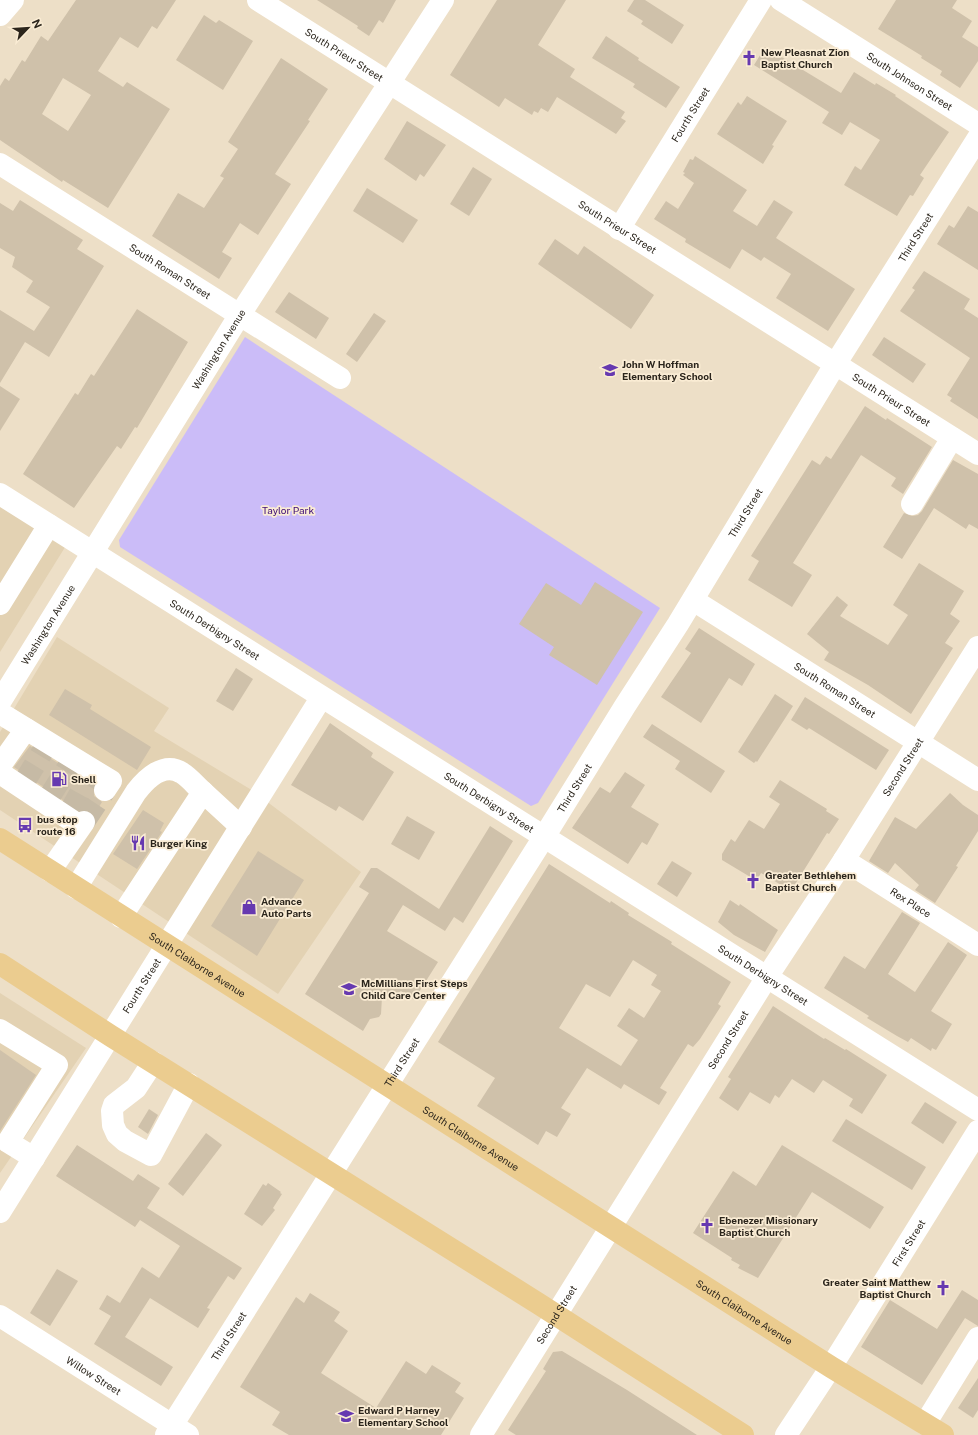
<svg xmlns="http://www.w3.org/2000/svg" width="978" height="1435" font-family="'Public Sans',sans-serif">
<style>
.built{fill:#e3d2b3}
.green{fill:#cbbcf8}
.building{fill:#cfc1aa;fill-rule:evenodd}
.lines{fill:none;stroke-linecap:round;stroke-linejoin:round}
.minor-tunnel{stroke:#c6baa5;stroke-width:22;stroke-dasharray:22 11;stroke-linecap:butt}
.minor{stroke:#fff;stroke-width:22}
.major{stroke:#ebcc8f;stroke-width:22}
.labels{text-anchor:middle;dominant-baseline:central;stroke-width:3.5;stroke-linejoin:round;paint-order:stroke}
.poi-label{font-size:10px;font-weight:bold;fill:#2b251c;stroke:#faecd4;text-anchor:start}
.street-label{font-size:10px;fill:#2b251c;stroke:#faecd4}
.park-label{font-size:10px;fill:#3b0974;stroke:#faecd4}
</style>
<rect width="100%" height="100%" fill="#eddfc7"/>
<g class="built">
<path d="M0,503L67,544L0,652Z"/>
<path d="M57,637L169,708L154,731L250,789L361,872L278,994L0,810V732Z"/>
<path d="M0,993L86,1048L0,1173Z"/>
</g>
<path class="green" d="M245,337L660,608L538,803L531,806L120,547L119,540Z"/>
<g class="building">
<path d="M76,0H176L157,29L152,26L138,48L120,37L98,71L123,87L127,82L170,109L108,208L63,180L62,182L0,140V86L5,78L9,81L22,60L25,62L41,36L48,41ZM63,78L91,95L68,131L42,114Z"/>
<path d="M317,0H396L383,23L379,20L369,36L357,28L358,26Z"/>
<path d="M497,0H566L538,45L575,69L570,77L625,112L621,118L626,121L616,134L557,97L548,112L541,108L538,113L534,111L532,115L505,98L499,107L450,75Z"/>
<path d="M634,0H645L684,25L672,44L641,24L643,21L627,11Z"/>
<path d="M896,0H957L952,8L972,21L962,37L978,47V61L960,88L940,75L942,71L921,58L922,56L878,29Z"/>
<path d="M204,15L216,23L219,20L253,41L223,90L176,60Z"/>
<path d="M606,36L639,58L638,60L680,87L666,108L633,87L635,84L592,58Z"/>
<path d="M765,47L841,93L854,72L875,85L876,83L896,95L895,96L949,132L920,175L924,178L913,196L910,195L897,216L844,185L855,166L861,170L880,140L850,122L842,135L822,123L829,112L754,65Z"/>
<path d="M281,58L328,89L308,120L310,121L275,174L291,184L258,235L240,223L222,252L232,258L219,279L152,236L178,193L204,208L224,178L220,176L238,149L228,142Z"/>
<path d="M747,96L787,121L772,145L774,146L763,164L717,134L738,102L741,105Z"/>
<path d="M407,121L446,145L424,177L420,174L416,181L384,159Z"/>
<path d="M695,156L747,190L733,211L757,226L774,200L793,212L776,238L855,289L828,331L776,298L791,274L764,257L761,261L742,249L730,269L685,242L686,239L654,219L666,201L678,209L694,183L683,175L685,173L683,172L690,159L693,160Z"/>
<path d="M473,167L492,179L469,216L450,204Z"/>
<path d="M367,188L418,220L403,243L353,211Z"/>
<path d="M20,200L83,240L77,249L104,266L49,357L25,342L0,383V310L34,331L50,307L26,292L33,281L12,267L15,257L0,248V203L13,211Z"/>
<path d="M968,206L978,212V270L937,244L949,225L954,228Z"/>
<path d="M555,239L578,255L584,246L654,295L631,329L538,264Z"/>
<path d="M924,271L970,299L964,309L978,318V419L950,401L952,398L947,395L970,358L900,311L915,290L912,288Z"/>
<path d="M289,292L329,318L316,339L275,312Z"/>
<path d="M137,309L188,342L137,428L135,427L121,449L117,446L74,508L23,474L75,393L78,395L91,374L94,376Z"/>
<path d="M374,313L386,321L357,362L346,354Z"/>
<path d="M884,337L926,364L913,383L872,355Z"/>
<path d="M0,386L20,399L0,431Z"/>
<path d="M865,406L886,420L887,418L932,447L903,494L891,486L896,478L861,455L793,563L812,575L792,607L748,580L759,561L751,556L812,460L820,465L826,456L831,459Z"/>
<path d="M953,460L978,474V529L969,524L966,529L934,508L902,559L883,547L904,513L912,516L918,515L922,511Z"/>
<path d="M919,563L964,591L950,614L960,621L945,643L953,648L911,714L868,685L824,660L829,652L807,634L837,596L848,605L840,616L888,645L908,615L893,605Z"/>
<path d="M595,582L643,612L597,685L549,655L554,647L519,624L546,583L581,605Z"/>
<path d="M699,628L755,664L742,686L729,678L701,723L661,697L691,653L685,649Z"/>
<path d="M236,668L253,679L233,711L216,701Z"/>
<path d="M65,689L92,705L90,709L151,747L137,770L49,715Z"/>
<path d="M775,694L793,706L757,762L756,761L754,763L738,752Z"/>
<path d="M805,697L889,750L876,770L809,728L807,730L791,720Z"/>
<path d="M330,723L373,753L371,757L394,772L363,821L339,806L336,811L291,785Z"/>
<path d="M652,724L725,771L711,793L675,769L680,761L643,737Z"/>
<path d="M30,746L94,785V796L102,802L94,815L85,810L79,811L14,767Z"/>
<path d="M625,772L645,785L631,807L659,824L647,845L642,842L628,864L572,828L600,787L610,793Z"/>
<path d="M780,780L827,809L826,811L839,819L829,834L827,833L791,891L761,873L758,878H752L722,860V854L731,839L735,842L749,820L764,829L780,804L769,797Z"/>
<path d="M950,793L963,805L978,815V831L956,866L958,867L935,903L915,890L919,885L895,863L888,873L869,861L895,817L916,829Z"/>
<path d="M143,810L164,823L160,831L162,832L137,869L113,854Z"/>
<path d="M407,816L435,832L419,860L391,844Z"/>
<path d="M490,826L513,841L463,923L454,917L445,931L403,905L387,931L438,962L414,1000L401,991L393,996L382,997L381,1014L379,1017L370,1019L363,1031L305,994L369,893L359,887L371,868H377L439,909Z"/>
<path d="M258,851L304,880L257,956L211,926Z"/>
<path d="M672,861L692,873L677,897L657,884Z"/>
<path d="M549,864L610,903L611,901L629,913L628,915L672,942L671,944L731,982L718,1004L721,1006L700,1039L693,1047L688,1044L660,1088L667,1092L659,1105L624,1084L621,1089L587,1068L561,1108L571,1114L557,1137L546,1131L538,1145L477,1106L495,1078L438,1042ZM633,960L657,975L651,985L661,991L644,1018L629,1008L617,1026L638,1040L621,1066L559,1028L586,984L610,997Z"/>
<path d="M730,900L739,906L740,904L778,930L765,952L734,935L718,922Z"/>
<path d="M902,912L920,923L888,974L915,992L948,942L967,955L931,1011L952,1024L936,1050L932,1048L931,1051L911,1038L908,1042L897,1036L867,1018L869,1016L824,988L844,956L865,969Z"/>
<path d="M773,1006L824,1039L825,1038L845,1050L846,1049L887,1075L862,1114L849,1106L853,1099L823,1080L814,1093L792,1079L779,1098L775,1095L770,1104L750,1092L738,1111L719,1098L731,1079L728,1077Z"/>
<path d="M0,1050L36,1075L0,1131Z"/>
<path d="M925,1102L957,1122L943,1144L911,1123Z"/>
<path d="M149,1109L158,1115L148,1134L138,1127Z"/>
<path d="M846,1119L926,1167L912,1190L832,1141Z"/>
<path d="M206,1133L222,1145L183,1196L168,1184Z"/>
<path d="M77,1145L133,1181L138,1174L160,1188L147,1208L242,1268L234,1280L228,1276L207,1308L210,1309L198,1328L150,1298L125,1337L173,1367L161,1386L94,1344L111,1316L99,1309L107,1295L120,1303L142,1267L159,1278L180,1246L140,1220L135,1227L56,1176Z"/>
<path d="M782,1145L884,1207L870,1229L812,1192L758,1278L738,1268L740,1265L731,1260L732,1258L693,1233L733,1171L756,1186Z"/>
<path d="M268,1183L281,1192L280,1193L282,1194L273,1208L275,1210L262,1226L244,1214L263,1184L266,1186Z"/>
<path d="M57,1269L78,1281L50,1326L30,1313Z"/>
<path d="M962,1290L978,1300V1326L965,1318L922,1385L861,1347L890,1300L937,1329Z"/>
<path d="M310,1293L340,1312L334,1321L348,1331L321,1373L376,1408L406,1361L426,1374L432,1365L461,1383L455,1392L464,1398L441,1435H289L272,1425L280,1412L240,1387L296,1297L304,1303Z"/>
<path d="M562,1351L627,1390L697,1435H516L508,1430L546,1371L543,1369L553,1352Z"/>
<path d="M978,1378V1410L973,1418L958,1408Z"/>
</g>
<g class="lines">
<g class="minor-tunnel">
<path d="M23,784L43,751"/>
<path d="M48,799L68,767"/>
<path d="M69,813L88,779"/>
<path d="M84,822L105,790"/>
</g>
<g class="minor">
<path id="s1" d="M258,0L978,454"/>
<path id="s2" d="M781,0L978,124"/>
<path d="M0,15L13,0"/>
<path id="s3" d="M0,164L340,378"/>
<path id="s4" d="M619,229L761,0"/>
<path id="s5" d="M0,494L978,1110"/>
<path d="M912,504L952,438"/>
<path id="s6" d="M693,600L978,780"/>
<path d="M0,604L49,525"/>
<path id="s7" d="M0,702L239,316L443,0"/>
<path d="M0,713L111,781L105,790"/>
<path d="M0,766L26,729"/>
<path d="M0,773L80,826"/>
<path id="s8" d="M844,860L978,945"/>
<path d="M50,871L84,822"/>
<path d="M76,888L136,792C146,779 164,761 182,773C190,778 196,786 203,792"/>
<path d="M121,917L203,792L241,827"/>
<path d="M0,1030L57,1065L8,1142L34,1158"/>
<path d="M153,1062L136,1088L114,1105L112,1111L113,1125L117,1134L125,1141L151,1155L189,1084"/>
<path id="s9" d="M0,1212L321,698"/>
<path id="s10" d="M0,1316L188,1435"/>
<path d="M925,1424L978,1338"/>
<path id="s11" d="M166,1435L544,837L625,706L678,624L836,363L978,138"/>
<path id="s12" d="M481,1435L767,977L844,860L978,647"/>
<path id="s13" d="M786,1435L831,1367L978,1131"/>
</g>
<g class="major">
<path id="s14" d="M0,839L831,1367L943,1435"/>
<path d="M0,964L111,1036L539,1304L743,1435"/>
</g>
</g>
<defs>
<symbol id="church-bare" viewBox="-9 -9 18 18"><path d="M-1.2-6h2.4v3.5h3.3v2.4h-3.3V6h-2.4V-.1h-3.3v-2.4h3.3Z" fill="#6639b0" stroke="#faecd4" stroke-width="2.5" paint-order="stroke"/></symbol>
<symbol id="school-bare" viewBox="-9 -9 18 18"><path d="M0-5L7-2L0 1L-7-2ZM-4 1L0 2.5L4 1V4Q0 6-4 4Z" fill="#6639b0" stroke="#faecd4" stroke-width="2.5" paint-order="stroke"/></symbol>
<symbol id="fuel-bare" viewBox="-9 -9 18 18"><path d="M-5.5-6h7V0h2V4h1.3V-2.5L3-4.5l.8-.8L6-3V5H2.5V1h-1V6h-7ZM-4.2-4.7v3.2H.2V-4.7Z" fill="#6639b0" stroke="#faecd4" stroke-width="2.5" paint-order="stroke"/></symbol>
<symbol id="bus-bare" viewBox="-9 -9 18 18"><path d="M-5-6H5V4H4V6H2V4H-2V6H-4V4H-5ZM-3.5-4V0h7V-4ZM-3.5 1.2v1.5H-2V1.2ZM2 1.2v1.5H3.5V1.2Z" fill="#6639b0" stroke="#faecd4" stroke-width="2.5" paint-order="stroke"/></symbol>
<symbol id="restaurant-bare" viewBox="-9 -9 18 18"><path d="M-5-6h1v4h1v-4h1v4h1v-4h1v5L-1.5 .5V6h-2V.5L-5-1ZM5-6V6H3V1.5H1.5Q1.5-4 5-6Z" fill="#6639b0" stroke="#faecd4" stroke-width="2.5" paint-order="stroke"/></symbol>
<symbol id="shop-bare" viewBox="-9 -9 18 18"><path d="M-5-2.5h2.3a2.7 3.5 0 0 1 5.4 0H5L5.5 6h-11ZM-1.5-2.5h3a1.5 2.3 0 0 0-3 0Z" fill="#6639b0" stroke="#faecd4" stroke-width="2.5" paint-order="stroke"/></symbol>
</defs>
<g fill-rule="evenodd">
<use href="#church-bare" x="738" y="47" width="22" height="22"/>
<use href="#school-bare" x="599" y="359" width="22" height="22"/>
<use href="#fuel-bare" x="48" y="768" width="22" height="22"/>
<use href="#bus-bare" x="14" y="814" width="22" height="22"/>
<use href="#restaurant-bare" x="127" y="832" width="22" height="22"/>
<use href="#church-bare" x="742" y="870" width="22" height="22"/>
<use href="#shop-bare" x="238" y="896" width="22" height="22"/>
<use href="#school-bare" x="338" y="978" width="22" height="22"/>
<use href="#church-bare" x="696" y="1215" width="22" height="22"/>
<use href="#church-bare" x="932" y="1277" width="22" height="22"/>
<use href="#school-bare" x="335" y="1405" width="22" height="22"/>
</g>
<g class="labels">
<g class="poi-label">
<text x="761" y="52">New Pleasnat Zion<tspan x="761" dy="12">Baptist Church</tspan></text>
<text x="622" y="364">John W Hoffman<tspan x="622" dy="12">Elementary School</tspan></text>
<text x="71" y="779">Shell</text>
<text x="37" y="819">bus stop<tspan x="37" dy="12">route 16</tspan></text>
<text x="150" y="843">Burger King</text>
<text x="765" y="875">Greater Bethlehem<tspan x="765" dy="12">Baptist Church</tspan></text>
<text x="261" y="901">Advance<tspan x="261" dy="12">Auto Parts</tspan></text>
<text x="361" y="983">McMillians First Steps<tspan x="361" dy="12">Child Care Center</tspan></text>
<text x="719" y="1220">Ebenezer Missionary<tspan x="719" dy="12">Baptist Church</tspan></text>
<text x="931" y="1282" text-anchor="end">Greater Saint Matthew<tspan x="931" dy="12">Baptist Church</tspan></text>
<text x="358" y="1410">Edward P Harney<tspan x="358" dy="12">Elementary School</tspan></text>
</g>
<g class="street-label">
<text stroke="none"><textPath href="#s1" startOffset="102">South Prieur Street</textPath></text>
<text stroke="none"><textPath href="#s2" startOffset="152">South Johnson Street</textPath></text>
<text stroke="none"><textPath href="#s4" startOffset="135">Fourth Street</textPath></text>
<text stroke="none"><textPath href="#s1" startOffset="425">South Prieur Street</textPath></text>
<text stroke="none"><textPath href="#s11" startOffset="1413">Third Street</textPath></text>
<text stroke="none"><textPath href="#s3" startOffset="201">South Roman Street</textPath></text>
<text stroke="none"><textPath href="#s7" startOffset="415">Washington Avenue</textPath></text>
<text stroke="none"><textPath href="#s1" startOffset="749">South Prieur Street</textPath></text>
<text stroke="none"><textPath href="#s11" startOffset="1089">Third Street</textPath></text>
<text stroke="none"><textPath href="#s7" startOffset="91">Washington Avenue</textPath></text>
<text stroke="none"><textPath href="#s5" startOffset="254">South Derbigny Street</textPath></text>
<text stroke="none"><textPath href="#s6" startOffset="168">South Roman Street</textPath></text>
<text stroke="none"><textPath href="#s12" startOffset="790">Second Street</textPath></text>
<text stroke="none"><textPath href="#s11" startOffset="765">Third Street</textPath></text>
<text stroke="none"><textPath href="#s5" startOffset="578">South Derbigny Street</textPath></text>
<text stroke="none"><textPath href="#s8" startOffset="79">Rex Place</textPath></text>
<text stroke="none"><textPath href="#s14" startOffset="234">South Claiborne Avenue</textPath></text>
<text stroke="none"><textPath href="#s5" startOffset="902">South Derbigny Street</textPath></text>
<text stroke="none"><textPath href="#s9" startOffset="267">Fourth Street</textPath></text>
<text stroke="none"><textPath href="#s12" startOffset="466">Second Street</textPath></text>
<text stroke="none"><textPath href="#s11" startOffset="441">Third Street</textPath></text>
<text stroke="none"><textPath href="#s14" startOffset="558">South Claiborne Avenue</textPath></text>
<text stroke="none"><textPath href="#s13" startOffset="228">First Street</textPath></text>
<text stroke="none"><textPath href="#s14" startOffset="882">South Claiborne Avenue</textPath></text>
<text stroke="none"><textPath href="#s12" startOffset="142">Second Street</textPath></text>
<text stroke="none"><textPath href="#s11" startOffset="117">Third Street</textPath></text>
<text stroke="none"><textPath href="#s10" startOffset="111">Willow Street</textPath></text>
</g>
<g class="park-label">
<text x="288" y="510">Taylor Park</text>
</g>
</g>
<g transform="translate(28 28) rotate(65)" stroke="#faecd4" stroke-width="3" paint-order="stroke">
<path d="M0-3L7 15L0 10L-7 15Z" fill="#2b251c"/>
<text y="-6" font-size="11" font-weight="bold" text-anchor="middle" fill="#2b251c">N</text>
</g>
</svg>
